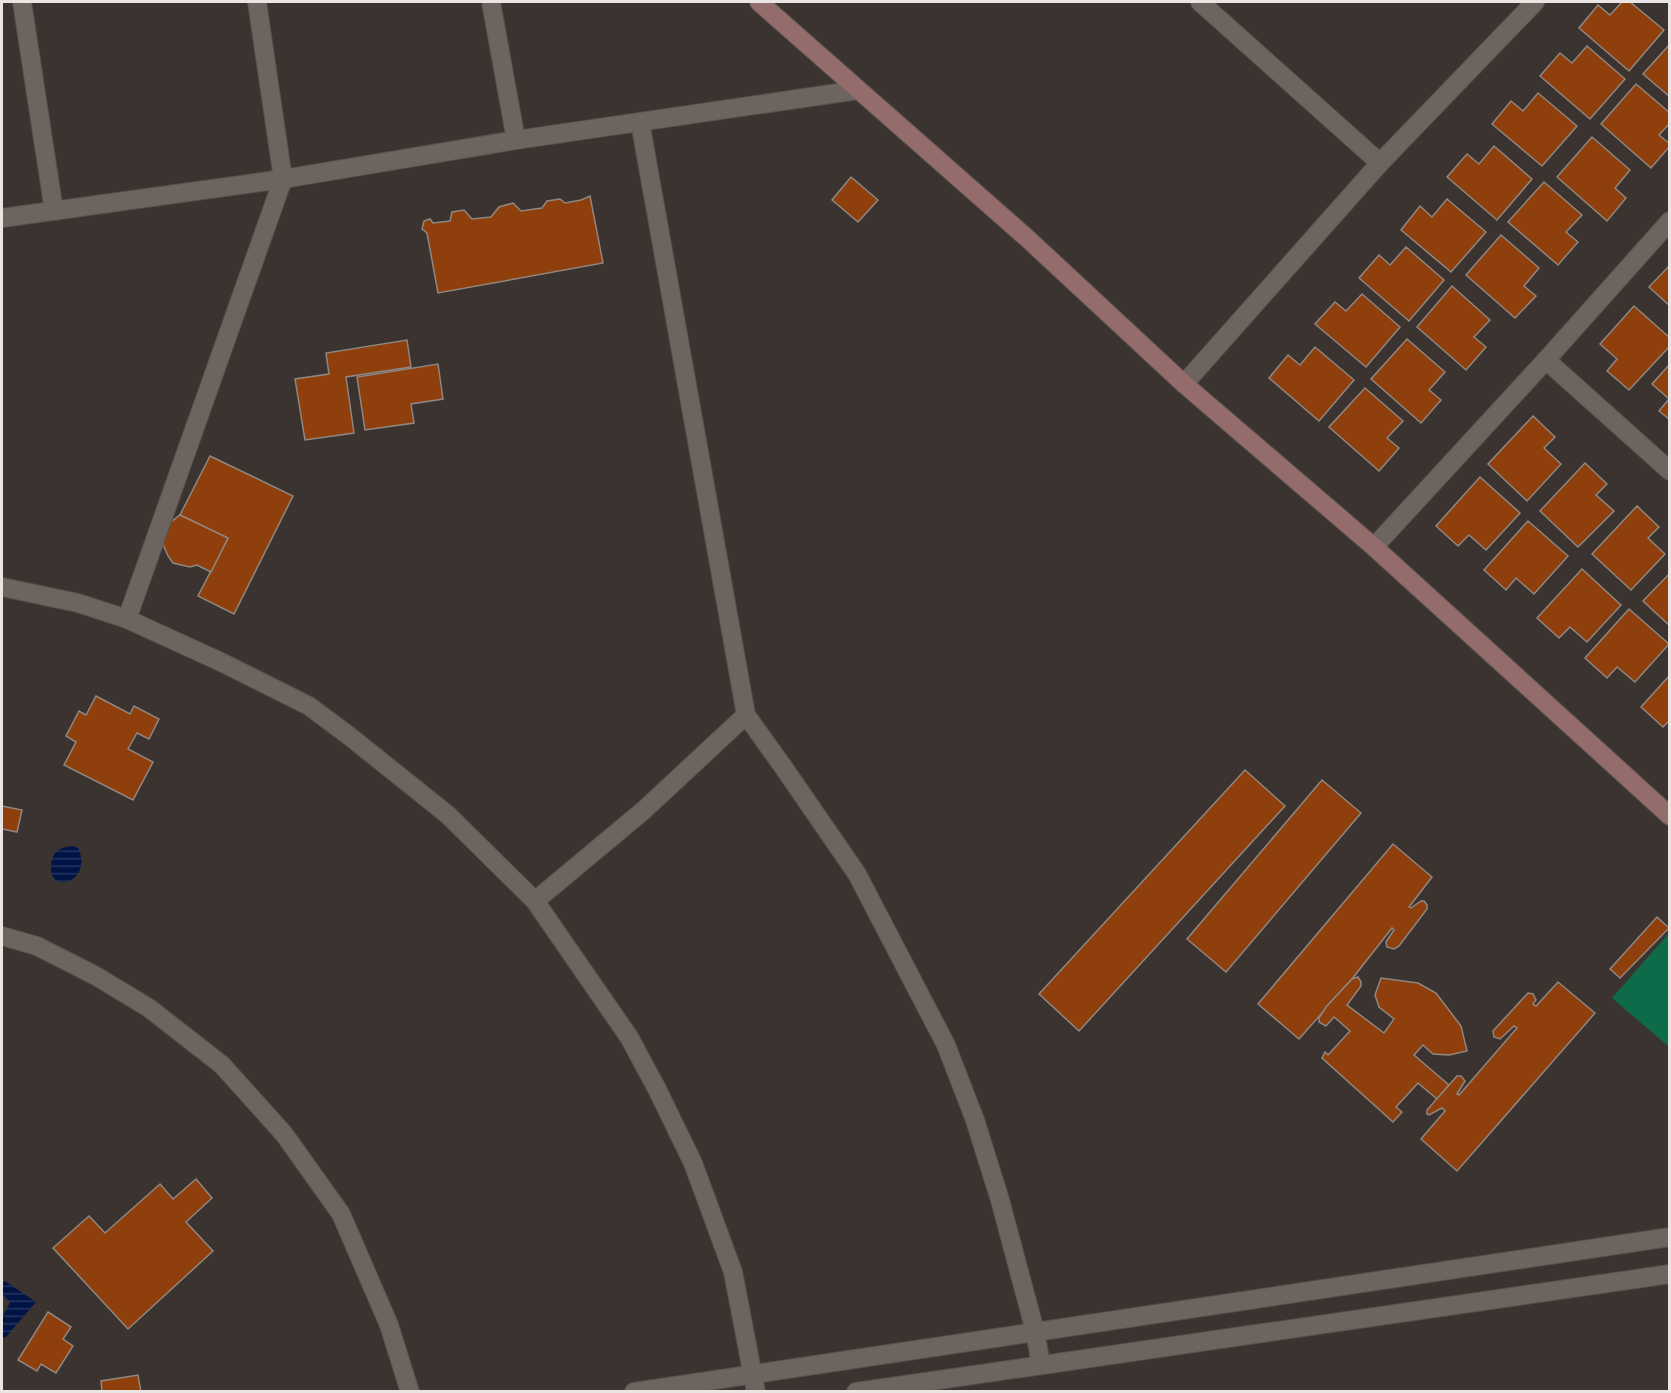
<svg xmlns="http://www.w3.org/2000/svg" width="1671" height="1393" font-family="Rubik,sans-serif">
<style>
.pitch{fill:#0d6b4a}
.water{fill:url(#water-rules)}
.building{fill:#8e3f0b;stroke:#908782;stroke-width:1.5}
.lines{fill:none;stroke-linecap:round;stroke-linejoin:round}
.street-casing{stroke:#56504c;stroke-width:20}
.secondary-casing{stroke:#56504c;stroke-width:20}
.street{stroke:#6d645f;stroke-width:18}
.secondary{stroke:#946c6c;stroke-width:18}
</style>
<defs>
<pattern id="water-rules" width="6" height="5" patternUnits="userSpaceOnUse" patternTransform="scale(1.5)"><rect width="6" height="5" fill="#001345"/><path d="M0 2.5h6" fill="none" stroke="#253560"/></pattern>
</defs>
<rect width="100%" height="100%" fill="#3b332f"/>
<path class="pitch" d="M1669,933V1047L1612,998Z"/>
<g class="water">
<path d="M73,846L78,848C95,883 43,898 52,860C55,849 63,847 73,846Z"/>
<path d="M5,1281L36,1302L6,1337L2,1338V1318L10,1302L2,1294V1284Z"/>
</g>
<g class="building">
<path d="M1622,2H1630L1664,30L1629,71L1579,28L1598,5L1610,15Z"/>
<path d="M1670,44V97L1643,74Z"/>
<path d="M1587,46L1625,79L1590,119L1540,76L1560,53L1572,63Z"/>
<path d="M1636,84L1670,113V123L1659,135L1670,144V146L1651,168L1601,124Z"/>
<path d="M1538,93L1577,126L1542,166L1492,124L1511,101L1523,111Z"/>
<path d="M1592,137L1630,170L1615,188L1626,198L1607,221L1557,177Z"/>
<path d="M1494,146L1532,179L1497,220L1447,177L1467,154L1479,164Z"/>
<path d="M851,177L878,200L858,222L832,200Z"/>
<path d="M1544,182L1582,215L1566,232L1578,242L1558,265L1508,222Z"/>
<path d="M590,196L603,263L438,293L427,233L422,229L424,221L430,219L433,223L450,221L452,212L464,210L472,219L491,217L499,207L513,203L521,211L542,208L547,201L560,199L565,203L581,200Z"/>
<path d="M1447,199L1486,232L1451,272L1401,230L1420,206L1432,217Z"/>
<path d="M1501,235L1539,268L1524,286L1536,296L1515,318L1466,275Z"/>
<path d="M1406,247L1444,280L1409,321L1359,278L1379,255L1390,265Z"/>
<path d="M1670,265V306L1649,287Z"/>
<path d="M1452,286L1490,320L1474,337L1486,347L1466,370L1417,327Z"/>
<path d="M1362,294L1400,327L1366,367L1315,324L1335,302L1346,311Z"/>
<path d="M1634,306L1670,338V346L1629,390L1607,371L1617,359L1600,344Z"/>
<path d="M1407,339L1445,372L1429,390L1441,400L1421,423L1371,379Z"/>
<path d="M407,340L411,367L346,377L354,433L305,440L295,379L329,374L326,353Z"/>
<path d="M1315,347L1354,380L1319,421L1269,378L1288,355L1300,365Z"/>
<path d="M438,364L443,399L411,404L414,423L365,430L357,377Z"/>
<path d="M1670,364V420L1659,411L1669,399L1652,384Z"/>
<path d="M1365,388L1403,421L1387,438L1399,448L1379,471L1329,427Z"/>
<path d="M1533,416L1555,437L1544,448L1561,464L1527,501L1488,464Z"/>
<path d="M210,456L293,496L234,614L198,596L228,538L180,515Z"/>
<path d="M1585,463L1607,484L1596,495L1614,511L1578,547L1540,511Z"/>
<path d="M1480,477L1520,513L1486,550L1469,535L1458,546L1436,526Z"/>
<path d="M1637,506L1659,527L1648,538L1665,554L1631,590L1592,554Z"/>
<path d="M180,515L228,538L211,572L197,565L190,567L173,563L168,556L162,542L167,525Z"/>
<path d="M1528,521L1568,556L1534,594L1516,578L1506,590L1484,570Z"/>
<path d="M1582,569L1621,605L1587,642L1570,627L1559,638L1537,618Z"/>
<path d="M1670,573V626L1643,601Z"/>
<path d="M1629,609L1669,644L1635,682L1617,667L1607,678L1585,658Z"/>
<path d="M1670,675V720L1663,727L1641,707Z"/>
<path d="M96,696L130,714L134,706L159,719L149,739L137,733L128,749L153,762L133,800L64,765L76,742L66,736L79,711L86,715Z"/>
<path d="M1245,770L1285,806L1079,1031L1039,994Z"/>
<path d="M1322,780L1361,813L1226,972L1187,939Z"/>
<path d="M2,806L22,810L17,832L2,829Z"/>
<path d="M1393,844L1432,877L1409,907L1411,908L1421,901H1424L1427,905V909L1399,946L1394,949L1387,947L1386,942L1394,930L1392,928L1352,979L1299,1039L1258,1004Z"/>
<path d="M1657,917L1669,928L1620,978L1610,969Z"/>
<path d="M1358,977L1361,982V986L1347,1005L1384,1033L1394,1019L1379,1007L1375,995L1381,978L1418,983L1436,993L1461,1026L1467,1051L1449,1055L1433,1054L1423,1045L1414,1055L1449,1085L1437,1099L1418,1083L1396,1107L1402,1112L1393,1122L1322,1058L1325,1052L1328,1055L1350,1031L1334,1017L1326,1026L1319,1022V1018L1326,1007L1352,979Z"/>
<path d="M1558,982L1595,1013L1457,1171L1421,1139L1445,1111L1442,1108L1429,1115L1427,1114V1110L1457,1076H1461L1465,1081L1457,1094L1459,1095L1517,1028L1514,1026L1500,1039L1494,1037L1493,1031L1528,993L1533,994L1536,1000L1533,1004L1536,1006Z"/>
<path d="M196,1179L212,1198L186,1222L213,1251L128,1329L53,1248L89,1216L105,1233L160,1184L173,1199Z"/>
<path d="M48,1312L71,1327L63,1339L73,1346L56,1373L41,1364L37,1371L18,1360Z"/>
<path d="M138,1375L141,1392H102L101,1381Z"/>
</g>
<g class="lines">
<defs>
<g id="street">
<path d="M22,2L54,211"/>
<path d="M491,2L516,140"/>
<path d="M1200,2L1380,163"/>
<path d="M640,122L746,715L784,768L857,874L946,1045L975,1120L1000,1200L1035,1331L1041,1365"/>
<path d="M2,218L283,179L516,140L858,90"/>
<path d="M1546,360L1670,471"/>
<path d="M1184,384L1380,163L1535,2"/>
<path d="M1374,547L1546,360L1670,221"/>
<path d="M2,587L78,603L127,619L221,662L309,706L348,735L448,815L535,901L629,1037L657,1089L693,1163L733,1272L756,1392"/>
<path d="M127,619L283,179L257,2"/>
<path d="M535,901L644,810L746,715"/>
<path d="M2,936L37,946L96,976L149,1008L222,1065L284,1134L341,1214L389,1325L410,1392"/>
<path d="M634,1392L1670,1237"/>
<path d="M856,1392L1670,1274"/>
</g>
<path id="secondary" d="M759,2L1028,239L1184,384L1374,547L1670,816"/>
</defs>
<use href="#street" class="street-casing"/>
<use href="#secondary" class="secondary-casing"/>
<use href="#street" class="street"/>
<use href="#secondary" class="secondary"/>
</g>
<rect width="1671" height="1393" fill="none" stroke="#eae5e2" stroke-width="6"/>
</svg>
